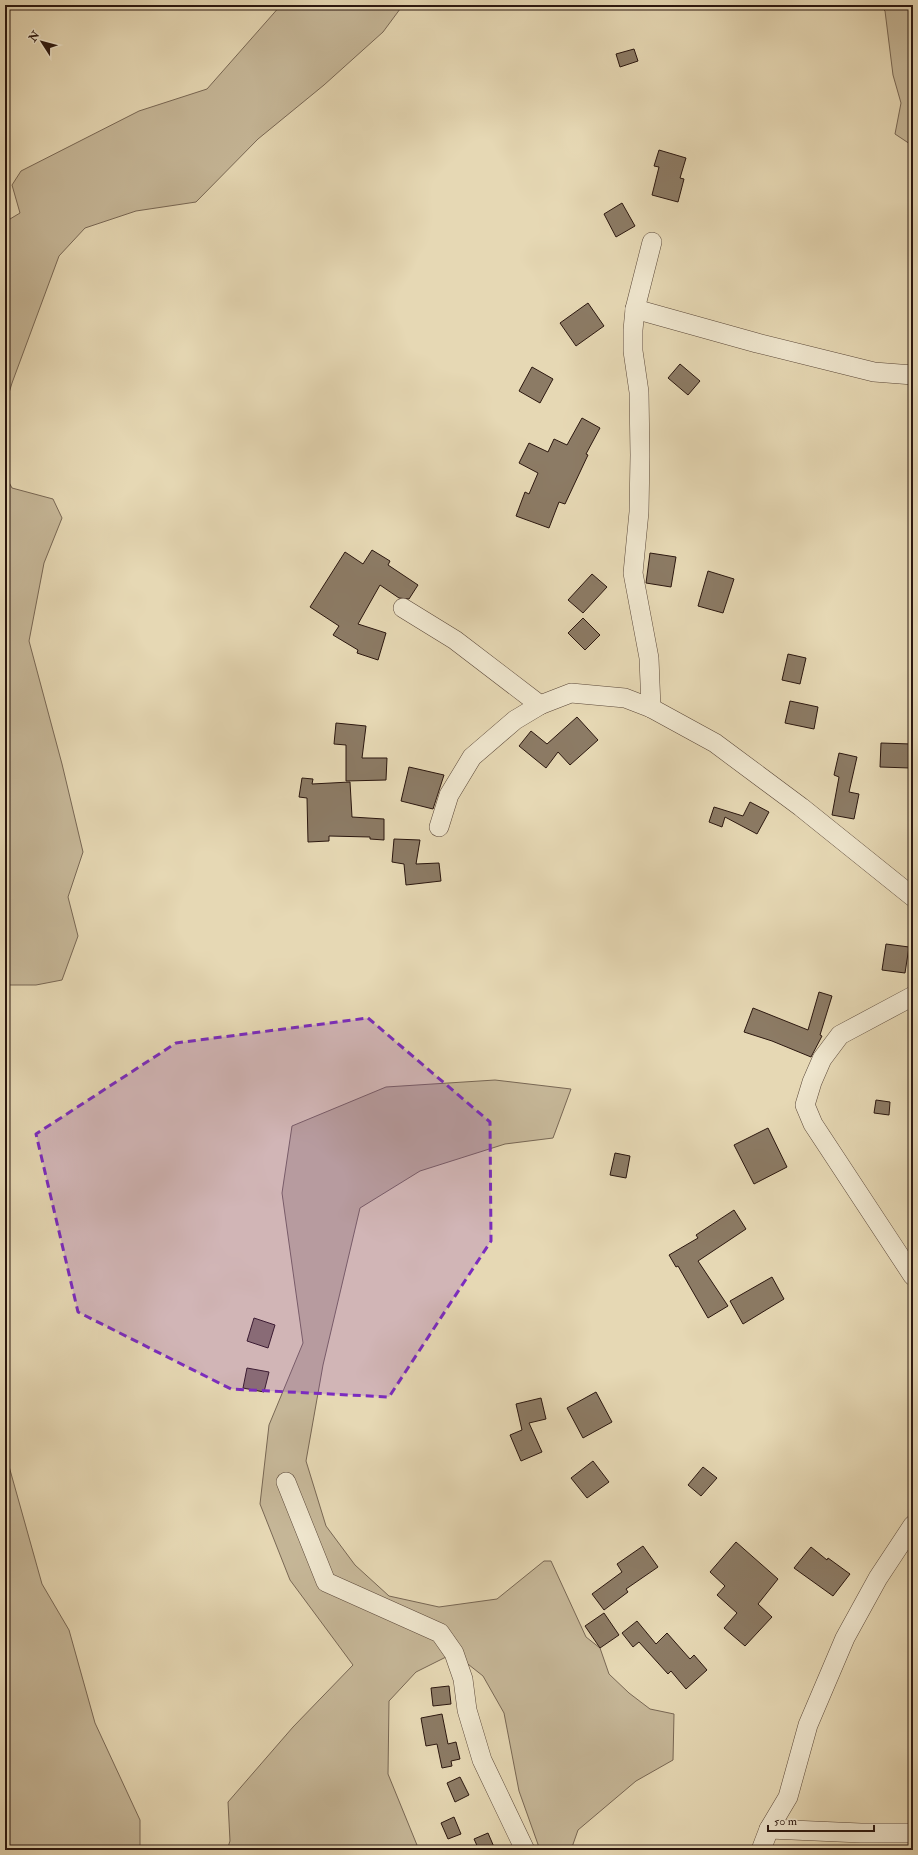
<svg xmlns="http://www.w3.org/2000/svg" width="918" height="1855" font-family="'IM FELL Double Pica',serif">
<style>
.green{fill:#c6b798;stroke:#786754}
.building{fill:#8c7b65;stroke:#2b170f}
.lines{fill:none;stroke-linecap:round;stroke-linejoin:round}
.minor-casing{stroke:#5a4738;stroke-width:20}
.minor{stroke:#efe6ce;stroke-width:19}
.marked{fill:#7b2cbf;fill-opacity:0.2;stroke:#7b2cbf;stroke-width:3;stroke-dasharray:8 5;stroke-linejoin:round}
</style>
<rect width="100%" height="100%" fill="#e6d8b4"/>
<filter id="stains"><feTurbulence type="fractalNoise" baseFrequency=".005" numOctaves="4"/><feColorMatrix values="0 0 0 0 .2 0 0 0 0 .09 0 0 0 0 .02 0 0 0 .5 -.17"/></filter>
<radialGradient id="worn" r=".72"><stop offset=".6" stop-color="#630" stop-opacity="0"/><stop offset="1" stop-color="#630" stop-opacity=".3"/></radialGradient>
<g class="green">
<path d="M281,5H403L383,32L324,85L258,139L196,202L136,211L85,228L59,256L12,383L5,406V222L20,213L12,185L21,171L139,111L207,89Z"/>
<path d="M879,5H913V146L895,134L901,103L893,75L885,11Z"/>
<path d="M5,475L12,488L53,499L62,518L44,563L29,641L62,764L83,852L68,897L78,936L62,980L36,985H5Z"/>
<path d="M495,1080L571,1089L553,1138L505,1144L420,1171L360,1208L323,1365L306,1461L326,1526L355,1565L389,1596L439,1607L497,1599L544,1561H551L586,1637L600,1648L609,1674L629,1693L650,1709L674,1714L673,1760L636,1781L578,1830L571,1850H540L519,1791L504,1713L483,1676L454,1653L416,1672L389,1701L388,1774L419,1850H227L230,1841L228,1802L293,1727L353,1665L290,1580L260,1504L269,1425L303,1343L282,1193L292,1126L386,1087Z"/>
<path d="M5,1452L42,1584L69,1630L95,1723L140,1820V1850H5Z"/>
</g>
<g class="building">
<path d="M634,49L638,61L620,67L616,54Z"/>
<path d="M659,150L686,158L680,178L684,179L678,202L652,195L659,167L654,166Z"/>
<path d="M622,203L635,226L616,237L604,214Z"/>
<path d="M588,303L604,326L576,346L560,323Z"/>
<path d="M680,364L700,381L688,395L668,378Z"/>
<path d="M532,367L553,379L540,403L519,391Z"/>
<path d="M582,418L600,428L586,454L588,455L565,504L559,502L549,528L516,516L525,492L529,494L538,473L519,463L529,443L548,452L554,439L567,445Z"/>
<path d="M372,550L390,561L388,565L418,585L409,599L399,598L380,585L358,624L386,633L378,660L357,653L358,650L333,635L339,626L310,607L345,552L363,564Z"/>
<path d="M650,553L676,557L671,587L646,583Z"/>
<path d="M708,571L734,579L723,613L698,606Z"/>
<path d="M592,574L607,587L583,613L568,600Z"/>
<path d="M583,618L600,635L585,650L568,633Z"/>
<path d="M788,654L806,658L800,684L782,680Z"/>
<path d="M790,701L818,707L814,729L785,723Z"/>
<path d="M577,717L598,740L570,765L558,752L546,768L519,746L531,731L547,744Z"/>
<path d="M336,723L366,726L362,758H387L386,780L346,781V745L334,744Z"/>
<path d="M881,743L911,744L910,768L880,767Z"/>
<path d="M839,753L857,757L849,792L859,794L854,819L832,815L839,777L834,775Z"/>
<path d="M409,767L444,775L433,809L401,801Z"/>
<path d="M302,778L313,779L312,784L350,782L352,817L384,819V840L370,839V837L329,836V841L308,842L307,798L299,797Z"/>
<path d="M750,802L769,812L757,834L725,817L722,827L709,822L714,807L743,816Z"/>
<path d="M394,839L420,840L416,864L439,863L441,881L406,885L404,864L392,862Z"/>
<path d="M886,944L909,947L905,973L882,970Z"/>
<path d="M819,992L832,996L820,1035L822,1036L811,1057L772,1041L744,1032L753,1008L808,1030Z"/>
<path d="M876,1100L890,1102L889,1115L874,1113Z"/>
<path d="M768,1128L787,1167L754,1184L734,1145Z"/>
<path d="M615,1153L630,1156L626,1178L610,1175Z"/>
<path d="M734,1210L746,1229L698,1261L728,1306L708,1318L678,1266L676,1267L669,1255L698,1238L696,1235Z"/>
<path d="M772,1277L784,1299L743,1324L730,1301Z"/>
<path d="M254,1318L275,1325L268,1348L247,1341Z"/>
<path d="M247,1368L269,1372L264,1392L243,1388Z"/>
<path d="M596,1392L612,1422L583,1438L567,1408Z"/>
<path d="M541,1398L546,1419L529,1423L542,1452L521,1461L510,1435L522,1430L516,1404Z"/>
<path d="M593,1461L609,1482L587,1498L571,1478Z"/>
<path d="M703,1467L717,1478L701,1496L688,1485Z"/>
<path d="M736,1542L778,1579L758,1604L772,1617L745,1646L724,1628L737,1613L717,1595L725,1586L710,1572Z"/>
<path d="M643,1546L658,1567L626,1589L628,1592L604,1610L592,1594L622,1572L617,1564Z"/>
<path d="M811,1547L827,1560L828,1558L850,1574L833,1596L794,1568Z"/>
<path d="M604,1613L619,1635L600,1648L585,1626Z"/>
<path d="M637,1621L656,1644L667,1633L690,1659L694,1655L707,1670L686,1689L671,1671L668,1674L639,1642L633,1647L622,1633Z"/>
<path d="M449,1686L451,1704L433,1706L431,1688Z"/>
<path d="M442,1714L448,1744L456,1742L460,1759L451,1761L452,1766L442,1768L437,1744L426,1746L421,1718Z"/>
<path d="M460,1777L469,1795L455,1802L447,1783Z"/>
<path d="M454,1817L461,1834L448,1839L441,1823Z"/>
<path d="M488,1833L494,1847L487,1850H479L474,1839Z"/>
</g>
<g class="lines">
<defs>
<g id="minor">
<path d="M635,309L757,343L874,372L913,375"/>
<path d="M403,608L455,640L540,705"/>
<path d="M651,708L649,658L633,573L639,512L640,455L639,392L633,351V330L635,309L652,242"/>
<path d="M439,827L449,795L472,757L515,720L540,705L571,693L625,698L651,708L715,743L801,807L913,897"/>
<path d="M913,996L840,1035L822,1059L812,1082L805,1105L813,1124L913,1276"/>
<path d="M286,1482L326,1582L440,1633L454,1653L463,1679L467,1710L482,1760L525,1850"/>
<path d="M769,1829L861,1833H913"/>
<path d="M761,1850L769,1829L788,1797L808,1725L845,1638L878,1578L913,1525"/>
</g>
</defs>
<use href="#minor" class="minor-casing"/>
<use href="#minor" class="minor"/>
</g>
<path class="marked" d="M368,1018L490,1122L491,1241L389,1397L231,1389L78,1312L36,1134L176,1043Z"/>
<rect width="918" height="1855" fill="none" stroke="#e6d8b4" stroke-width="20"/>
<rect x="6" y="6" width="906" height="1843" fill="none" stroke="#2b170f" stroke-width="2"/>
<rect x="10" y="10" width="898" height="1835" fill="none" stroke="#2b170f"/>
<g transform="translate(42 42) rotate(306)" stroke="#efe6ce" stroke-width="3" paint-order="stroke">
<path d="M0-3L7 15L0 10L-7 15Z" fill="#2b170f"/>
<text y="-6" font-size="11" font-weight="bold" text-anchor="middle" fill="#2b170f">N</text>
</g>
<path d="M768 1825v6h106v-6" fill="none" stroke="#2b170f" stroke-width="2"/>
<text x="774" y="1825" font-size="12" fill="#2b170f" stroke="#efe6ce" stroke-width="3" paint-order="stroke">50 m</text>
<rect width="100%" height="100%" filter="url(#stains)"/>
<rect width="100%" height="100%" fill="url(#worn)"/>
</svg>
